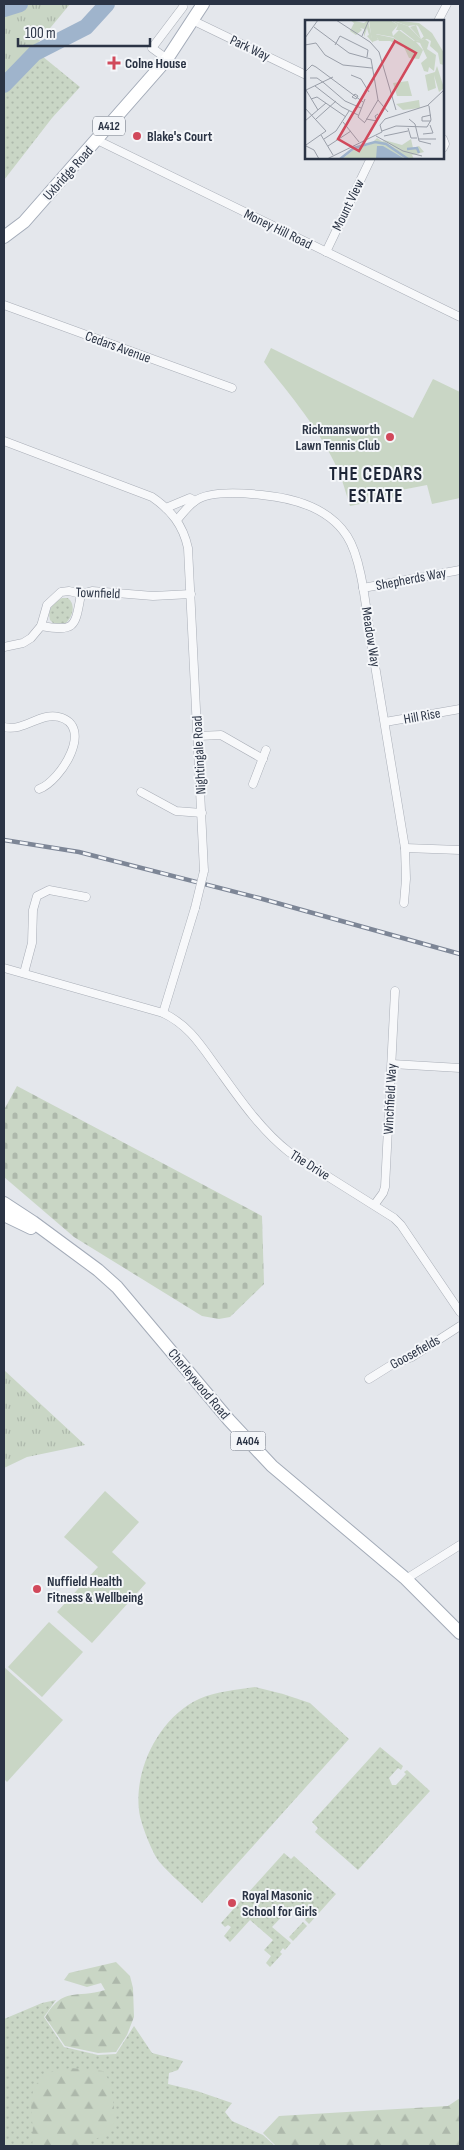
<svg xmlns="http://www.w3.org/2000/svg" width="464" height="2150" font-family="'Sofia Sans Condensed',sans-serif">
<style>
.grass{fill:url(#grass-dots)}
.forest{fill:url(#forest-firs)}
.cemetery{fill:url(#cemetery-stones)}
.park{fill:url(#park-tufts)}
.pitch{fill:#c9d6c5}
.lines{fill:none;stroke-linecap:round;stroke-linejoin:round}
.river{stroke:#9fb4cc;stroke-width:16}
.street-casing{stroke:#a9aeb7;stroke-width:9}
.primary-casing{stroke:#a3abb8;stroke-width:14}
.street{stroke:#f7f8fa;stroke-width:8}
.primary{stroke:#fff;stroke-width:12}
.rail-casing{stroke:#7d8696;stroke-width:4.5}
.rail{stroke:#f4f6f9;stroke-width:2.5;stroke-dasharray:8;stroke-linecap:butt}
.street-bridge-casing{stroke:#a9aeb7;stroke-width:9;stroke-linecap:butt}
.street-bridge{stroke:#f7f8fa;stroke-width:8}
.poi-dot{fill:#d1495b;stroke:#f4f6f9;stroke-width:2}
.labels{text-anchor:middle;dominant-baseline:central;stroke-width:4;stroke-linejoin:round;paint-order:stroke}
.shield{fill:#f4f6f9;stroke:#676e7b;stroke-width:1}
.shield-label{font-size:12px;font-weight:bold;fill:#2b3445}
.street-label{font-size:14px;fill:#2b3445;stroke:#f4f6f9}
.poi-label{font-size:14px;font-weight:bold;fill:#2b3445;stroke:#f4f6f9;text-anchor:start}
.district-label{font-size:19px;font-weight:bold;letter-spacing:1px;fill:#1d2536;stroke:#f4f6f9}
.inset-river{fill:none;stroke:#9fb4cc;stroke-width:2.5}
.inset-road{fill:none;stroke:#9a9fa9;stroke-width:1}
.view{fill:#d1495b;fill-opacity:0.15;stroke:#d1495b;stroke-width:2.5}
.inset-edge{fill:none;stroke:#2b3445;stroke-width:2.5}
</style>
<defs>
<pattern id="grass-dots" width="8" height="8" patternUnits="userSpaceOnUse" patternTransform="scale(1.25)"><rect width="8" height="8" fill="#c9d6c5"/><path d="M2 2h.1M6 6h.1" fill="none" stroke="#adb8ab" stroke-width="1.8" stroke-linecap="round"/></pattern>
<pattern id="forest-firs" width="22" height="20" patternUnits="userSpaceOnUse" patternTransform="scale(1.25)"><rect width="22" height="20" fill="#c9d6c5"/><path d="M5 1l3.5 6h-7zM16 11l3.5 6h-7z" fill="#adb8ab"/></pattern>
<pattern id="cemetery-stones" width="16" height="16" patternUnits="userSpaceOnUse" patternTransform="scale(1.25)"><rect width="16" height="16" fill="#c9d6c5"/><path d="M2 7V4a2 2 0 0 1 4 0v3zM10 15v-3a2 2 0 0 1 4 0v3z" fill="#adb8ab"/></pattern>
<pattern id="park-tufts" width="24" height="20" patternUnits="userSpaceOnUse" patternTransform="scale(1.25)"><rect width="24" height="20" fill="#c9d6c5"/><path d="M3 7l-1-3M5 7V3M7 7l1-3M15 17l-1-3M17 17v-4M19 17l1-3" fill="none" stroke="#adb8ab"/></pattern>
</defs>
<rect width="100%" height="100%" fill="#e4e7ec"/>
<g class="grass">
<path d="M37,55L42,56L80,87L52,118L4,180V88Z"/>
<path d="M62,598H68C76,605 73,616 66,623L54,624L50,620C47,609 53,603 62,598Z"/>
<path d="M255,1687L283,1694L310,1703L349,1739L202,1903C192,1893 161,1867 156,1857C150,1846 140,1822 139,1810C134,1768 160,1717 199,1699C217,1691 236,1690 255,1687Z"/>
<path d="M380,1747L403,1766L401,1770L398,1768L389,1778L392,1785H396L406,1774L404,1772L407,1770L430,1791L358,1870L315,1832L318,1828L312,1822Z"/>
<path d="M284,1853L291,1859L294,1856L336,1894L309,1924L305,1920L306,1918L292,1906L272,1927L291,1943L285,1950L283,1948L280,1952L282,1954L270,1967L266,1963L271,1956L264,1950L273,1940L250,1920L230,1942L224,1936L231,1927L228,1925L225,1927L221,1923Z"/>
<path d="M303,1922L307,1926L293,1941L289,1937Z"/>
<path d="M56,2000L44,2017L64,2047L98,2055L116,2054L134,2026L152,2053L183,2061L178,2070L169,2073L168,2084L197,2091L232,2103L225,2112L232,2121L263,2135L275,2146H4V2019L42,2003Z"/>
</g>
<g class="forest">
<path d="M116,1962L130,1976L133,1988L134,2017L127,2035L116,2052L98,2053L65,2046L45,2017C64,1986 75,1999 105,1990L101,1983L87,1987L64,1980L69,1973Z"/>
<path d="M70,2068L103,2071L110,2082L116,2121L103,2137L92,2139L89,2146H32C37,2121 20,2091 47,2074C53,2070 64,2070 70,2068Z"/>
<path d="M460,2098V2146H276L263,2133L279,2116L448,2106Z"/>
</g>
<path class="cemetery" d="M17,1086L262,1216L264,1284L230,1317L219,1319L202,1316L74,1237L4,1177V1110Z"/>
<g class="park">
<path d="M4,4H70L4,84Z"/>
<path d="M4,1370L85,1445L27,1457L4,1468Z"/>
</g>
<g class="pitch">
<path d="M271,348L413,418L433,379L460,392V498L432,504L427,485L396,491V497L350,506C346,494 343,481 338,470C320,430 291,396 264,362Z"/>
<path d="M105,1491L139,1522L112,1552L146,1583L92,1643L57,1612L98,1567L64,1537Z"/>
<path d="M49,1622L83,1652L42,1697L8,1667Z"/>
<path d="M4,1667L63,1720L7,1782L4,1779Z"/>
</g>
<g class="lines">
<g class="river">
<path d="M4,9L20,4"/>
<path d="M4,85L35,53L86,27L107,4"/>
</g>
<defs>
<g id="street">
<path d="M194,21L306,75"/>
<path d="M438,21L447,4"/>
<path d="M167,59L152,48L183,7"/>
<path d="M443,139L445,144L443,148"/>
<path d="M97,140L460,317"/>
<path d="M326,252L371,158"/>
<path d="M4,305L232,388"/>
<path d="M4,441L152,497C171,510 183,525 188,548L204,871"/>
<path d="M166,508L190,498L195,501"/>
<path d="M177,520C182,514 188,506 195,501C210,490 244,493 262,495C293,498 329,508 347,536C362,559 366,609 370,635C382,706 393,777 405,848L406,879L404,903"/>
<path d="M363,588L460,570"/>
<path d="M41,626C76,632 75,627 81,594"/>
<path d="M4,647L23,643L31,638L41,626L47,605L61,592L69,591L81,594L92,591L153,596L191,594"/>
<path d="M385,722L460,709"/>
<path d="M4,727C24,732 40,712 59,717C95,726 61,781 39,789"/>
<path d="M198,736L221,735L263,759"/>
<path d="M253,784L266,750"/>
<path d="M141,792L176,811L202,813"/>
<path d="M405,848L460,850"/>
<path d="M4,968L163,1013C191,1026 203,1049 221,1073C241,1101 262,1131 289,1152L394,1218L401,1225L460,1312"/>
<path d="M24,973L32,943L33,910L37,896L49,890L86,897"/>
<path d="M163,1013L195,908"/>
<path d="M392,1064L460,1068"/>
<path d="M375,1204L383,1193L385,1187L395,991"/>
<path d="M369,1379L393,1364L412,1357L460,1326"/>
<path d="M406,1579L460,1545"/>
</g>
<g id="primary">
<path d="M4,237L24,222L167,59L203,4"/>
<path d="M4,1203L33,1222L98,1270L117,1287L229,1420L272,1466L406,1579L460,1633"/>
<path d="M4,1215L31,1228"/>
</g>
</defs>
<use href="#street" class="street-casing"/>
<use href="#primary" class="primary-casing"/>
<use href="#street" class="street"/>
<use href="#primary" class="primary"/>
<defs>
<path id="rail" d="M4,840L79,852L259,898L460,954"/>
</defs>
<use href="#rail" class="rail-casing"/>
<use href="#rail" class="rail"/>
<defs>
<path id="street-bridge" d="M195,908L204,871"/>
</defs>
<use href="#street-bridge" class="street-bridge-casing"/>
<use href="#street-bridge" class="street-bridge"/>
</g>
<g class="poi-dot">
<path d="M111.5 55.5h5v5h5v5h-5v5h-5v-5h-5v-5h5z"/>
<circle cx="137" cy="136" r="5"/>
<circle cx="390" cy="437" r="5"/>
<circle cx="37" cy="1589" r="5"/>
<circle cx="232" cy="1903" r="5"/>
</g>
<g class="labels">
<g class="shield">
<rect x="93" y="116.5" width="32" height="19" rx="4"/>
<rect x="230.5" y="1431.5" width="35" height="19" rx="4"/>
</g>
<g class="shield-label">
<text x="109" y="126">A412</text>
<text x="248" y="1441">A404</text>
</g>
<g class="street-label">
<text transform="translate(250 48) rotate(25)">Park Way</text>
<text transform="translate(68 173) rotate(-48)">Uxbridge Road</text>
<text transform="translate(348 205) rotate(-64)">Mount View</text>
<text transform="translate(278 229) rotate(26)">Money Hill Road</text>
<text transform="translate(118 347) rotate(20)">Cedars Avenue</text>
<text transform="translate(411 579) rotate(-11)">Shepherds Way</text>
<text transform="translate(98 593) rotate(2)">Townfield</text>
<text transform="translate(371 637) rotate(81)">Meadow Way</text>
<text transform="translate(422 716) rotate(-10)">Hill Rise</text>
<text transform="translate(199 755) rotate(-93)">Nightingale Road</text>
<text transform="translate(390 1099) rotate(-87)">Winchfield Way</text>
<text transform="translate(310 1165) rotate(32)">The Drive</text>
<text transform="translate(415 1352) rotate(-29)">Goosefields</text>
<text transform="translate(199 1384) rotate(50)">Chorleywood Road</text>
</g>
<g class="poi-label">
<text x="125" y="63">Colne House</text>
<text x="147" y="136">Blake's Court</text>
<text x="380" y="429" text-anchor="end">Rickmansworth<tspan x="380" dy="16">Lawn Tennis Club</tspan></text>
<text x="47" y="1581">Nuffield Health<tspan x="47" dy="16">Fitness &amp; Wellbeing</tspan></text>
<text x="242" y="1895">Royal Masonic<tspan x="242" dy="16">School for Girls</tspan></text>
</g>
<g class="district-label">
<text x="376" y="474">THE CEDARS<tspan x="376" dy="22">ESTATE</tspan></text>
</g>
</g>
<g transform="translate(305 20)">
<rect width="139" height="139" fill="#e4e7ec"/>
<path d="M64,0H85L93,5L87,12L88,16L94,10L109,21L120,19L124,22L122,29L131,35L129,51L124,47L123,52L119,51L116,43L122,38L115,23L111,22L118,30L114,39L104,38L98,25L88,17L71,14L73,20L67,22ZM87,0L114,3L127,13L139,33V45L135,44L133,33L125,26L126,21L119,17L113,6L111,5L116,19L105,7L111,5L103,6Z" fill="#c9d6c5"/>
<path d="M45,0L59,3L63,0L68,23L62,16L64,15L62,8L59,17V9L55,8L57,10L51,15L45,11L49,3ZM86,0L103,6L116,19L123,13L126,18L110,21L96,10H91L89,15L93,5ZM70,14L89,18L98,27L85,21H74ZM106,119L108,128L114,126L119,132L107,135L109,139H38L50,129L79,121L93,130L79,120L97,125Z" fill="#c9d6c5"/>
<path d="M132,46L139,68L134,72L129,55L131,68L123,71L120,55L130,52ZM103,61L107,76H92L88,63ZM114,80L115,88L98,90L91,84ZM72,118L103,139H37L49,130L65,125Z" fill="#c9d6c5"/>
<path d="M72,126H78L100,139H71Z" fill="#9fb4cc"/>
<path class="inset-river" d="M102,129L112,128L114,133M35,139L49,128L70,122L81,124L103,139"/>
<path class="inset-road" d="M31,0L65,22L74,32L91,90M9,7L44,33L66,39L73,80M57,16L64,0M0,18L13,0M0,25L11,23L20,35L38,45L67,48M30,25L35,16L63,30L62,37M0,52L7,45L11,47L58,82M46,55L56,59L64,72M5,58H12L19,63M19,63L40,81L56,88M10,66L37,87L53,95M50,74L53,76L51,79L47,77ZM6,79L12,77L41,97M60,79L53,97L60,103M73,80L83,92M123,85L139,70M0,88L21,111L1,125M13,90L1,70L28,57M11,99L31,81M61,99L72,101L70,96L73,94M104,99L110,104L114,121L126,124M0,101L21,83M126,101H117V97L126,95M38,102L54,122M60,102L73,80M103,108L106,118H112M77,111L91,106L122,107L126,100L124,86M77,112L75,105L80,99L124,85M118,114L128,113L125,105M16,115L28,135M71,116L98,131L117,136M79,116L103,111M19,119L31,111L44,91M113,119H131M1,126L9,130L14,139M23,126L46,111M22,139L77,112"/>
<path class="view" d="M90,21L111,33L54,131L33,119Z"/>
<rect width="139" height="139" class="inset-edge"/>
</g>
<rect width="464" height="2150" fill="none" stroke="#2b3445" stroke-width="10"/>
<path d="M18 38v8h132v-8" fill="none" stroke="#2b3445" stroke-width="2.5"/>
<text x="25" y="38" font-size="15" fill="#2b3445" stroke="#f4f6f9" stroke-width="4" paint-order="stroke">100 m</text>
</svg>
